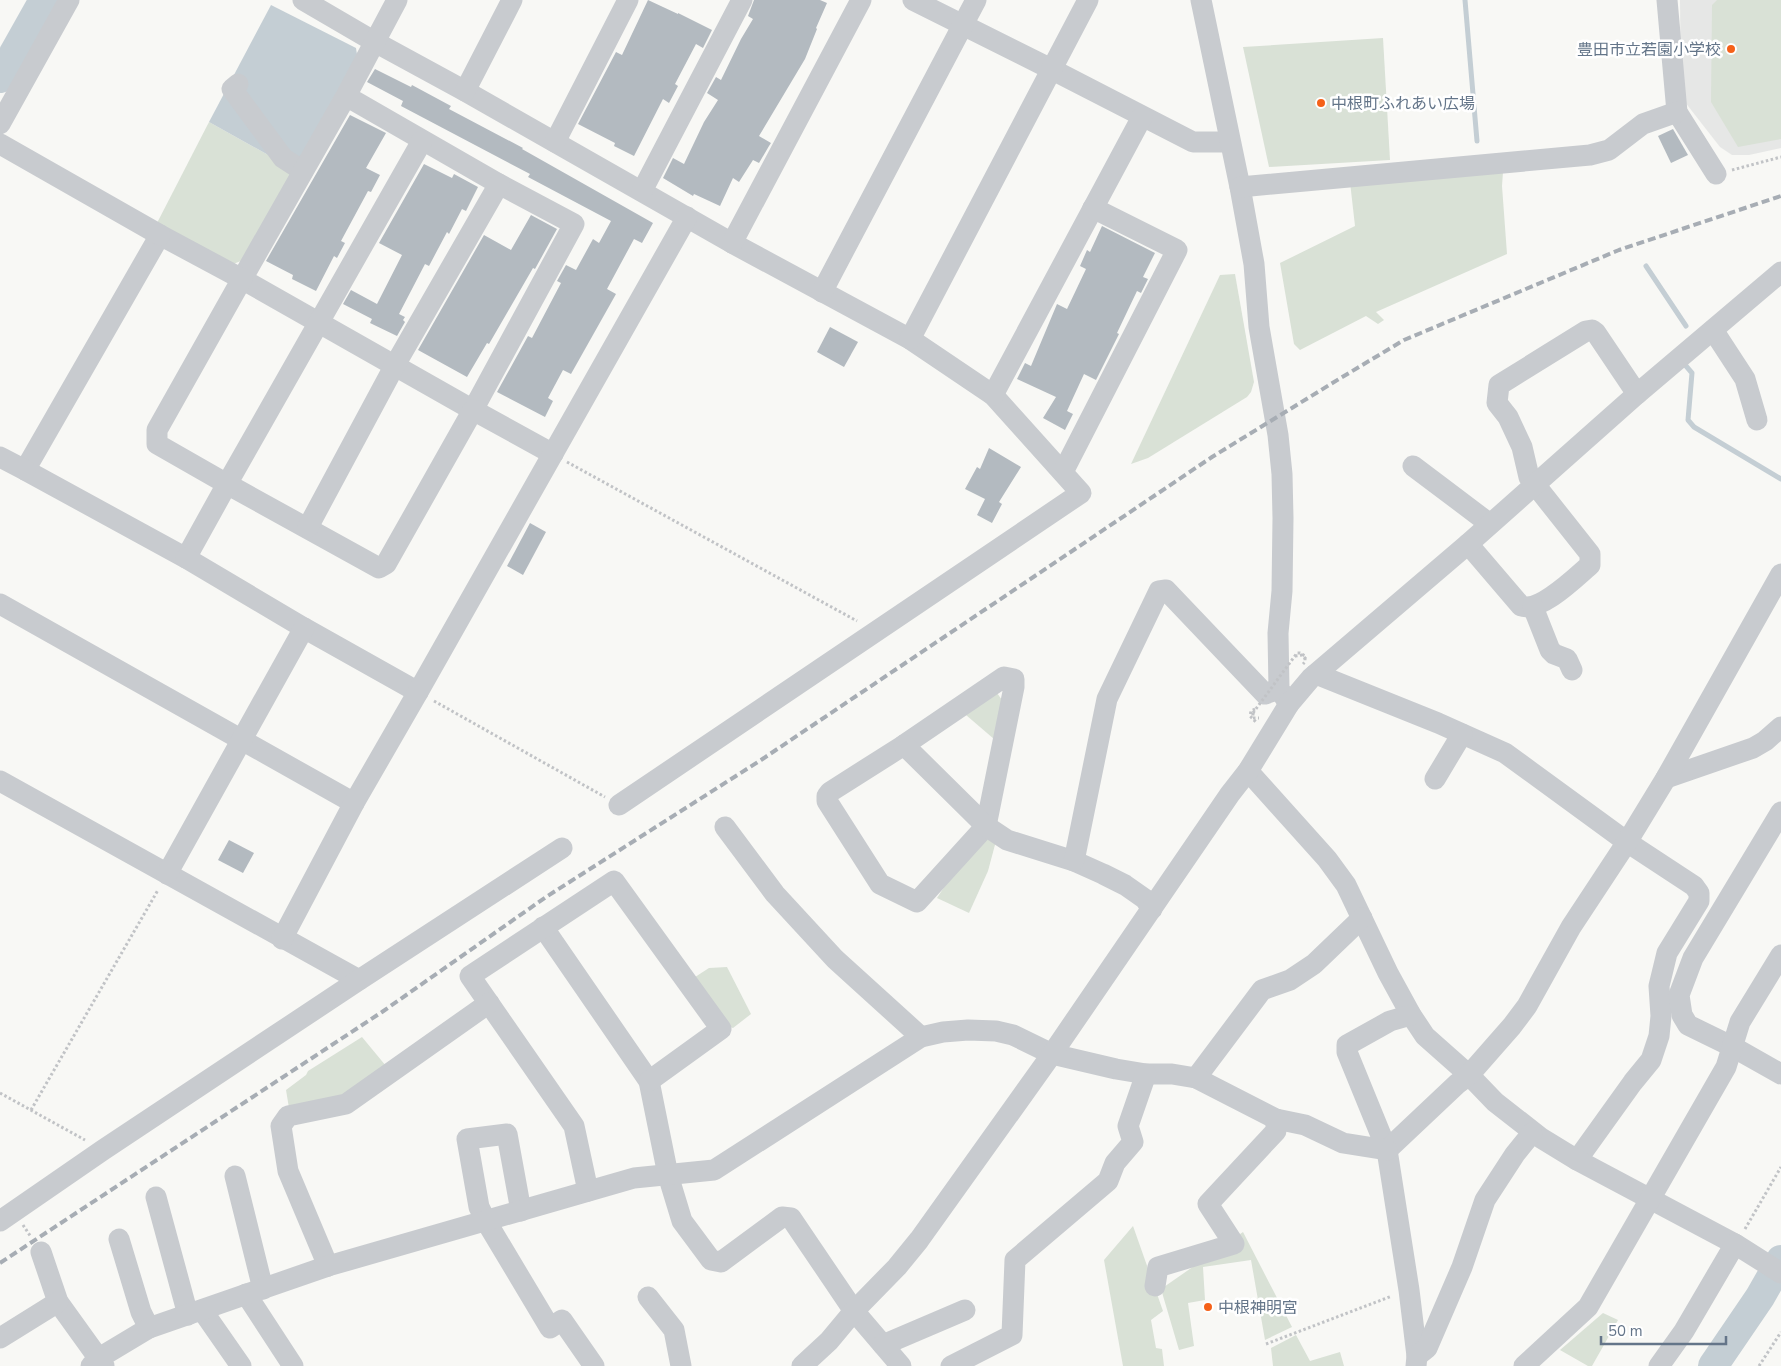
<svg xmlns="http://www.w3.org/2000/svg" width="1781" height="1366" font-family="'Nunito Sans','Noto Sans JP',sans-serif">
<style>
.built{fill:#e6e7e6}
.green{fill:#d9e1d6}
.water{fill:#c4ced4}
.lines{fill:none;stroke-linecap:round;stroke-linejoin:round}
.stream{stroke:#c4ced4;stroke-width:5}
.river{stroke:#c4ced4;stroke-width:30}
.building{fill:#b3bac0}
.path{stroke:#c1c3c6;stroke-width:3;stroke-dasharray:2.5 2.5;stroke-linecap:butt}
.minor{stroke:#c8cbcf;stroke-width:21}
.rail{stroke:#a7adb4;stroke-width:4;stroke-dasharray:8 4;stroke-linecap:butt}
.path-bridge{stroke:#c1c3c6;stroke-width:3;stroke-dasharray:2.5 2.5;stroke-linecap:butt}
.poi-dot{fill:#f56119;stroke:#fff;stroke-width:2}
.labels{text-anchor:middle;stroke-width:5;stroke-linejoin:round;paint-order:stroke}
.poi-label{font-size:16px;fill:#647589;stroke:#fff;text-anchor:start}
</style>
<rect width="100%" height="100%" fill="#f8f8f5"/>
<path class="built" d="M1680 0H1781V148L1749 155H1732L1720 147 1681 97Z"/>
<g class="green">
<path d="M1717 0H1781V139L1738 147 1711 102 1712 5Z"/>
<path d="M1383 38 1390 160 1269 167 1243 47Z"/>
<path d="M209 122 295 170 241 261 233 264 157 223Z"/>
<path d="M1503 172 1502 186 1507 254 1376 312 1384 320 1378 324 1366 316 1300 350 1294 344 1280 263 1355 226 1350 182Z"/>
<path d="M1235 274 1254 382 1251 392 1247 397 1148 458 1131 464 1220 275Z"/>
<path d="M997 693 1002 700 994 739 966 715Z"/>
<path d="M982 839 996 841 988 871 969 913 937 898 950 878Z"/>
<path d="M727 967 751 1014 733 1028 723 1025 692 979 709 968Z"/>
<path d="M362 1037 386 1066 342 1095 289 1108 286 1090 306 1075 308 1071Z"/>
<path d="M1133 1226 1163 1311 1151 1320 1156 1348 1162 1349 1164 1366H1123L1104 1260Z"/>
<path d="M1243 1232 1292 1327 1265 1340 1251 1260 1203 1267 1205 1300 1188 1303 1194 1346 1179 1350 1161 1289Z"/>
<path d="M1603 1313 1618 1320 1592 1366H1588L1560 1350Z"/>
<path d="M1296 1335 1310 1361 1340 1352 1344 1366H1273L1271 1348Z"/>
</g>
<path class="water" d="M271 5 356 48 358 61 295 170 209 122Z"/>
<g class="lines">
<g class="stream">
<path d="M1465 0 1477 141"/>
<path d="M1646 266 1686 326"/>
<path d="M1686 366 1692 373 1688 420 1694 427 1781 479"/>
</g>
<g class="river">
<path d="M0 78 44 0"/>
<path d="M1713 1366 1760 1297 1781 1260"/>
</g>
</g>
<g class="building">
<path d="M648 0 678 14V13L712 30 703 48 696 44 675 84 678 86 669 103 663 99 634 156 614 146 615 143 578 124 616 52 622 55Z"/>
<path d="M754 0H820L827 3 816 28 817 29 805 59 759 136 771 143 769 146 759 163 753 160 739 182 733 178 720 206 694 194 693 196 663 178 673 158 684 164 704 122 718 100 707 93 716 77 721 80 741 39 753 19 748 16Z"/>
<path d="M375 69 411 87 412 85 451 106 449 109 523 148 522 149 653 223 642 243 634 239 607 289 616 294 571 374 563 370 548 398 553 401 545 417 497 392 528 336 532 338 561 283 557 281 566 265 576 270 593 239 599 243 611 221 528 177 530 174 401 106 403 101 367 82Z"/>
<path d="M350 115 386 133 366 168 380 175 371 192 368 191 341 241 345 243 337 258 334 256 316 291 292 279 293 275 266 261Z"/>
<path d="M1673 129 1688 155 1671 163 1658 136Z"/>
<path d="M424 164 452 178 454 174 478 187 466 211 462 209 449 234 447 232 429 266 425 264 399 314 405 317 403 320 405 322 397 336 370 323 372 319 343 304 351 290 377 304 402 255 379 243Z"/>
<path d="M531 215 557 229 535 269 533 268 489 344 487 343 467 377 418 350 484 235 511 250Z"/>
<path d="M1102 226 1155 253 1143 277 1148 279 1141 293 1137 291 1117 333 1119 334 1096 380 1084 374 1067 411 1073 414 1065 430 1043 418 1056 397 1017 379 1025 363 1031 366 1057 304 1067 309 1086 269 1080 266 1087 250 1090 252Z"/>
<path d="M830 327 858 342 844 367 817 352Z"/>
<path d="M989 448 1021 467 999 502 1002 504 992 523 977 515 985 499 965 489 977 467 980 469Z"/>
<path d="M530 523 546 532 523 575 507 566Z"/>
<path d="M229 840 254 853 243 873 218 860Z"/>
</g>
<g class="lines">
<g class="path">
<path d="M1732 170 1781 157"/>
<path d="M567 462 857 621"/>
<path d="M1295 656 1302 655 1307 660"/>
<path d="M434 701 605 797"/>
<path d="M1255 709 1251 711 1250 716 1256 722"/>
<path d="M1253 713V718H1259"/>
<path d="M0 1093 85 1140"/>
<path d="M31 1110 158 890"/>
<path d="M23 1225 31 1237"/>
<path d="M1745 1229 1781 1167"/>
<path d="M1266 1344 1392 1296"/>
<path d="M1759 1366 1781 1332"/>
</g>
<g class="minor">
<path d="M303 0 375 42 465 91 732 243 910 339 993 395 1081 493 619 805"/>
<path d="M913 0 1051 69 1193 142H1229"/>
<path d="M1201 0 1240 187 1254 264 1259 327 1278 435 1282 474 1283 518 1282 591 1278 633 1279 689 1289 704"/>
<path d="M1667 0 1677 112 1716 174"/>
<path d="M238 84 232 89 283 158 303 171"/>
<path d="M465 91 512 0"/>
<path d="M346 96 499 184 574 224 473 410 242 279 346 96 397 0"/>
<path d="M0 124 69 0"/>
<path d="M422 141 227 484 157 444V430L242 279 160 235 25 470 186 558 227 484 379 568 386 564 473 410 553 454"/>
<path d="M555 142 628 0"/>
<path d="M0 144 160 235"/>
<path d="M1240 187 1590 155 1609 150 1643 124 1677 112"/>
<path d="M642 191 742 0"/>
<path d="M732 243 861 0"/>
<path d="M822 292 976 0"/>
<path d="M1713 330 1745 379 1757 420"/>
<path d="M910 339 1088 0"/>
<path d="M993 395 1142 117"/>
<path d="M0 457 25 470"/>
<path d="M1413 466 1490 524"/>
<path d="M1063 472 1177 250 1093 208"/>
<path d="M308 527 395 365 499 184"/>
<path d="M1468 544 1521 606C1540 613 1576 577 1590 565V554L1529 477 1522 447 1508 417 1497 403 1499 385 1586 331 1592 330 1596 333 1637 394"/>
<path d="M186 558 304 628 418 692"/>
<path d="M0 604 354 803"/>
<path d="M1533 607 1550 650 1554 654 1567 659 1572 670"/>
<path d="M1316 674 1438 723 1505 753 1627 842 1694 886 1699 893V901L1667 953 1659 986 1661 1016 1659 1036 1651 1060 1633 1082 1577 1160"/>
<path d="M1004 677 1014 679V687L986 826 917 902 880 884 827 801V796L830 792 904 745Z"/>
<path d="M904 745 986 826 1007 840 1074 861 1103 874 1125 885 1145 899 1152 909"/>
<path d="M1248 771 1327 859 1346 885 1388 973 1411 1015 1425 1036 1469 1075 1495 1102 1541 1138 1577 1160 1735 1244 1781 1273"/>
<path d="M1666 778 1753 748 1765 741 1781 727"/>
<path d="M1435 779 1462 734"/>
<path d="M0 781 359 980"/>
<path d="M1781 812 1693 958 1679 995 1682 1015 1688 1025 1733 1047 1781 1074"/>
<path d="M725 827 775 894 835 959 921 1037"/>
<path d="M1074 861 1107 699 1159 591 1166 590 1265 694 1279 689"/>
<path d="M167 874 304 628"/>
<path d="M543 927 649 1081 668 1175 682 1221 711 1260 721 1262 782 1217 791 1218 854 1311 901 1366"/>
<path d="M282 939 354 803 418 692 687 217"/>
<path d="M1411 1015 1390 1021 1347 1045V1052L1387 1150 1409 1290 1417 1356 1416 1366"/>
<path d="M1196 1078 1262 990 1290 980 1314 964 1362 918"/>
<path d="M1387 1150 1457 1084 1469 1075 1512 1026 1527 1006 1571 927 1627 842 1666 778 1781 574"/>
<path d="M235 1176 263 1289"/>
<path d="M588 1191 574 1126 470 976 614 881 721 1029 649 1081"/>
<path d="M156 1197 188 1315"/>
<path d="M521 1211 507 1134 467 1139 479 1207 486 1221 550 1328 562 1320 594 1366"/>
<path d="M0 1221 103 1150 359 980 562 848"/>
<path d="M119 1239 141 1312 149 1328"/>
<path d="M41 1252 58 1302 104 1366"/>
<path d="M328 1266 288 1171 281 1126 288 1116 346 1104 489 1003"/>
<path d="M1155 1286 1158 1267 1234 1244 1208 1204 1276 1131V1119"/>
<path d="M246 1294 293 1366"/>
<path d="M648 1297 674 1330 681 1366"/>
<path d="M202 1310 241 1366"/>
<path d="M0 1338 58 1302"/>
<path d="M883 1345 965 1310"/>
<path d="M1417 1356 1427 1348 1462 1267 1485 1200 1515 1154 1532 1133"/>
<path d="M91 1366 99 1358 149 1328 328 1266 634 1178 714 1170 921 1037 943 1032 968 1030 996 1031 1013 1035 1052 1054 1116 1069 1146 1074H1172L1196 1078 1276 1119 1305 1125 1343 1143 1387 1150"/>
<path d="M802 1366 829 1341 854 1311 897 1267 919 1240 1052 1054 1230 794 1248 771 1289 704 1311 678 1468 544 1637 394 1781 272"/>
<path d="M951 1366 1012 1335 1015 1260 1108 1181 1115 1163 1133 1142 1128 1126 1146 1074"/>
<path d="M1524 1366 1588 1307 1726 1067 1740 1022 1781 955"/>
<path d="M1659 1366 1684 1331 1735 1244"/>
</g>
<path class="rail" d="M0 1263 382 1012 546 897 761 760 1212 457 1339 379 1404 340 1619 250 1781 196"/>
<path class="path-bridge" d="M1253 713 1297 653H1300L1305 656V662L1303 664"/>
</g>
<g class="poi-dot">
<circle cx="1731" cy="49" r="5"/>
<circle cx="1321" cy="103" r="5"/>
<circle cx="1208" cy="1307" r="5"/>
</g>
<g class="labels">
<g class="poi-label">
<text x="1721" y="55" text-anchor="end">豊田市立若園小学校</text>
<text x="1331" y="109">中根町ふれあい広場</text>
<text x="1218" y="1313">中根神明宮</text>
</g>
</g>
<path d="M1601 1336v8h125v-8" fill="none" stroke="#647589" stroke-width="2.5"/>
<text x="1608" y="1336" font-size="15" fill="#647589" stroke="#ffffff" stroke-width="4" paint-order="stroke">50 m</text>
</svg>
